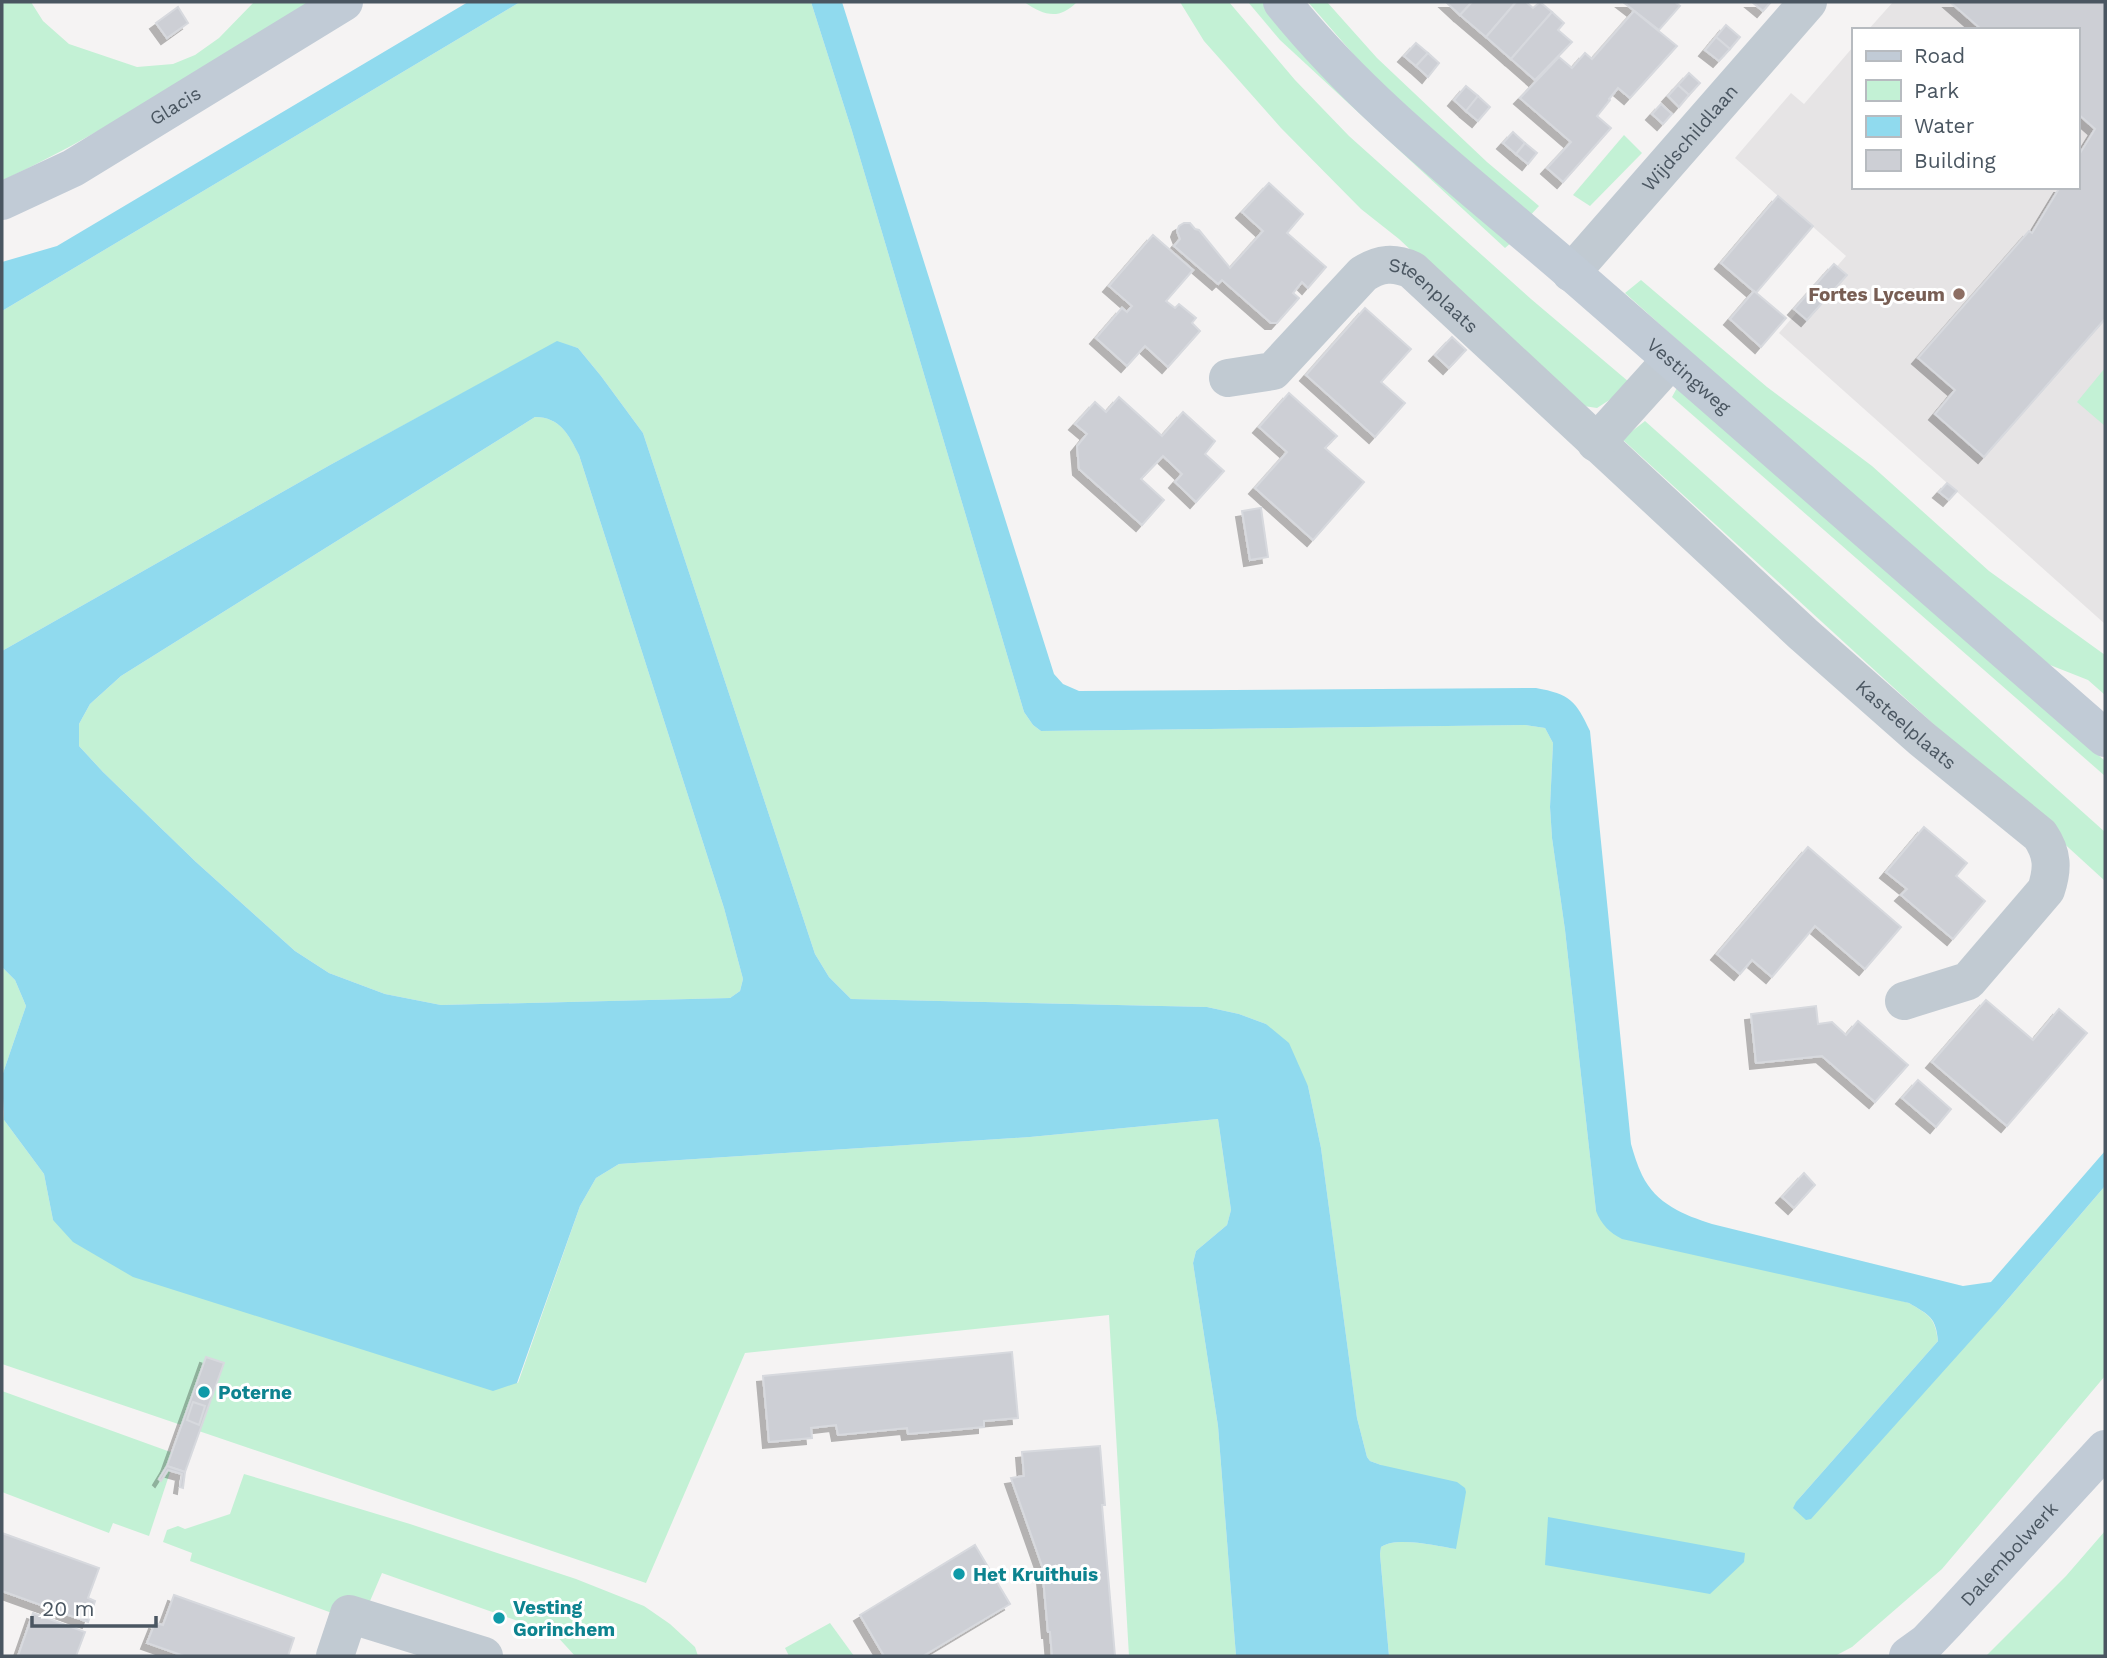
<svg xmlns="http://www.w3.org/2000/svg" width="2107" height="1658" font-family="'Work Sans',sans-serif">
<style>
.education{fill:#e6e4e5}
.green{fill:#c3f1d5}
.water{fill:#90daee;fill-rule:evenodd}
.building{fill:#cdcfd5;stroke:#d7d9de;stroke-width:2;filter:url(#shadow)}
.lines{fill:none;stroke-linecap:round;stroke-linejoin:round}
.street{stroke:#c1cad2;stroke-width:38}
.secondary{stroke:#c1cbd6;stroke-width:38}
.education-dot{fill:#8d6e63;stroke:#fff;stroke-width:2.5}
.culture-dot{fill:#0f9aa8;stroke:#fff;stroke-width:2.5}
.labels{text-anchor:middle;stroke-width:6;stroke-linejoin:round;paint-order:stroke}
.street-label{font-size:19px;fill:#4a5661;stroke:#fff}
.education-label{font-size:19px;font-weight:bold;fill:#785e54;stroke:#fff;text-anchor:end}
.culture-label{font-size:19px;font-weight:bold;fill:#0d838f;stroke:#fff;text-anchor:start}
</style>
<defs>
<filter id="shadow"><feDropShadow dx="-6" dy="6" stdDeviation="0" flood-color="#0004"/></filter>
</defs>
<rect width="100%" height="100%" fill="#f5f3f3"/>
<path class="education" d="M1893 2H2105V624L1779 333 1846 256 1735 158 1791 93 1804 104 1853 47V187H2077V30H1868Z"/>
<g class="green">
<path d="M2 2H31L43 21 69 44 137 67 173 64 195 55 219 38 254 2H312C210 63 110 130 2 181Z"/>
<path d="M520 2H811L852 131 1024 712 1033 725 1041 731 1525 725 1545 728 1553 743 1550 807 1552 838 1565 930 1596 1211 1909 1303C1929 1315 1935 1317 1938 1341L1796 1502 2001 1307 2105 1186V1376L1942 1569 1852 1647 1835 1656H1389L1380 1554 1381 1547C1397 1536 1437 1546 1456 1549L1381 1465 1370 1461 1367 1457 1357 1418 1321 1148 1308 1086 1266 1024 1239 1014 1207 1007 851 999 829 977 815 954 643 433 601 376 578 348 557 342 330 465 2 651V311Z"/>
<path d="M1024 2H1077C1058 21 1044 15 1024 2Z"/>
<path d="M1180 2H1229L1295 80 1349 136 1531 299 1629 382 1614 397 1597 408 1584 406 1512 345 1399 239 1361 209 1281 128 1204 41Z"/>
<path d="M1248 2H1269L1512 242 1505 248 1280 40Z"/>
<path d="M1308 2H1327L1377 58 1487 162 1539 206 1526 220 1393 100Z"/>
<path d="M1624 135 1642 153 1590 206 1573 195Z"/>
<path d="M1641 280 1767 387 1872 466 1989 571 2105 655V695L2088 680 2050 665 2004 630 2002 632 1625 293Z"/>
<path d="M2105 368V426L2077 402Z"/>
<path d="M1678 386 2105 761V776L1672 397Z"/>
<path d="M535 417C560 417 569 435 579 455L724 908 743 979 740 991 730 998 441 1005 385 994 329 973 295 951 196 862 103 772 79 746V724L90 704 121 676Z"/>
<path d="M1645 421 2105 832V881L1622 439Z"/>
<path d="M2 967 15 980 26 1006 2 1076Z"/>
<path d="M2 1103 4 1120 44 1174 53 1220 518 1383 580 1206 596 1178 619 1164 1030 1137 1218 1119 1231 1210 1227 1225 1196 1251 1193 1263 1218 1426 1236 1656H1129L1109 1315 745 1353 646 1583 2 1364Z"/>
<path d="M2 1391 176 1454 149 1536 113 1523 109 1533 2 1492Z"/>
<path d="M244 1474 410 1524 576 1579 644 1606 670 1624 695 1647 698 1656H575L555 1634 382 1573 370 1601 332 1613 190 1561 192 1553 163 1542 167 1530 178 1526 185 1529 230 1514Z"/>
<path d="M2105 1531V1656H1986L2066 1576Z"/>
<path d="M830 1623 854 1656H789L785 1648Z"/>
</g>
<g class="water">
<path d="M468 2H520L2 311V262L57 246Z"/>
<path d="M811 2H842L1054 674 1063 684 1079 691 1536 688C1570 694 1576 701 1590 731L1631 1144C1634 1154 1637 1165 1642 1175 1656 1204 1684 1215 1712 1224L1963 1286 1991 1282 2105 1151V1186L2001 1307 1811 1519 1806 1520 1793 1508 1796 1502 1938 1341C1936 1317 1929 1315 1909 1303L1622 1239C1610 1233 1601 1224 1596 1211L1565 930 1552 838 1550 807 1553 743 1545 728 1525 725 1041 731 1033 725 1024 712 852 131Z"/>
<path d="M557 341 578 348 601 376 643 433 815 954 829 977 851 999 1207 1007 1239 1014 1266 1024 1289 1043 1308 1086 1321 1148 1357 1418 1367 1457 1370 1461 1381 1465 1457 1482 1465 1488 1466 1492 1456 1549C1437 1546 1397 1536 1381 1547L1380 1554 1389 1656H1236L1218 1426 1193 1263 1196 1251 1227 1225 1231 1210 1218 1119 1030 1137 619 1164 596 1178 580 1206 517 1383 493 1391 133 1277 73 1242 53 1220 44 1174 4 1120 2 1076 26 1006 15 980 2 967V651L330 465ZM535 417C560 417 569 435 579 455L724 908 743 979 740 991 730 998 441 1005 385 994 329 973 295 951 196 862 103 772 79 746V724L90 704 121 676Z"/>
<path d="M1548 1517 1745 1553 1744 1562 1710 1594 1545 1565Z"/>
</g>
<g class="building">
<path d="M1446 2H1472L1460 15Z"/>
<path d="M1472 2H1516L1486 37 1460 15Z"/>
<path d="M1516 2H1526L1533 8 1540 2 1552 12 1511 59 1486 37Z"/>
<path d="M1623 2H1675L1680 6 1659 30Z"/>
<path d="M1752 2H1771L1763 11Z"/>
<path d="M1950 2H2105V319L1984 457 1935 414 1955 390 1918 358 2029 231 2032 233 2060 187H2077V158L2095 129 2077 113V30H1982Z"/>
<path d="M178 7 188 23 167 38 156 23Z"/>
<path d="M1634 11 1677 46 1630 98 1618 88 1609 99 1610 100 1597 116 1611 128 1563 182 1547 168 1571 142 1520 98 1559 57 1572 68 1585 53 1592 59Z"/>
<path d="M1552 12 1564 23 1558 30 1572 42 1535 80 1511 59Z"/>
<path d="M1726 25 1740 37 1730 49 1716 37Z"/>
<path d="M1716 37 1730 49 1719 61 1705 50Z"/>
<path d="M1416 43 1428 53 1416 66 1404 56Z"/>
<path d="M1428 53 1439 63 1428 77 1416 66Z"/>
<path d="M1689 73 1700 83 1689 95 1678 85Z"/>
<path d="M1678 85 1689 95 1679 107 1668 96Z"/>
<path d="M1466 86 1478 96 1466 111 1454 100Z"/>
<path d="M1478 96 1490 107 1478 121 1466 111Z"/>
<path d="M1661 104 1672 114 1663 124 1652 114Z"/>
<path d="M1513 132 1525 143 1516 154 1503 143Z"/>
<path d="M1525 143 1537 153 1528 164 1516 154Z"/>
<path d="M1269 183 1303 214 1287 233 1326 267 1308 288 1302 282 1293 293 1299 298 1277 323H1271L1222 280 1218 284 1174 246 1180 239 1177 231 1179 226 1184 223H1190L1195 229 1199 230 1230 268 1263 231 1242 212Z"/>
<path d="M1778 196 1813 226 1756 293 1721 263Z"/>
<path d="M1153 235 1193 270 1166 301 1175 308 1179 304 1196 318 1192 323 1200 331 1168 367 1145 346 1127 366 1096 338 1122 308 1127 312 1132 306 1109 286Z"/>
<path d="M1834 264 1847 275 1807 320 1794 309Z"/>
<path d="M1754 291 1786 318 1761 347 1730 319Z"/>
<path d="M1365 308 1411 349 1381 382 1405 403 1375 437 1306 375Z"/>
<path d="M1452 337 1466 350 1449 368 1435 355Z"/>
<path d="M1289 393 1337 436 1325 448 1364 482 1313 540 1255 488 1287 452 1259 427Z"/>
<path d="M1119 397 1162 436 1183 412 1215 441 1205 454 1224 471 1196 502 1175 482 1182 474 1163 456 1141 479 1164 500 1142 525 1079 469 1077 446 1087 434 1075 424 1095 402 1106 412Z"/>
<path d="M1947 483 1957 491 1949 500 1939 492Z"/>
<path d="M1261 508 1268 557 1250 560 1242 511Z"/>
<path d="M1924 827 1967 863 1956 876 1985 901 1953 939 1901 895 1907 889 1886 872Z"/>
<path d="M1808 847 1901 927 1865 969 1815 926 1772 977 1752 960 1740 974 1717 954Z"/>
<path d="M1986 1000 2033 1040 2059 1009 2087 1033 2007 1126 1932 1062Z"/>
<path d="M1816 1006 1818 1024 1832 1022 1846 1035 1858 1021 1908 1065 1875 1102 1822 1056 1756 1063 1751 1014Z"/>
<path d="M1918 1080 1951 1109 1936 1127 1902 1098Z"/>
<path d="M1804 1173 1815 1185 1794 1208 1782 1197Z"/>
<path d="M1012 1352 1018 1418 984 1421V1427L908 1434 907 1428 838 1435 836 1425 811 1428 812 1438 769 1442 763 1376Z"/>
<path d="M206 1357 224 1363 185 1472 167 1466Z"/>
<path d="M193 1402 205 1406 199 1425 187 1420Z"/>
<path d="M1100 1446 1105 1505H1102L1115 1656H1052L1050 1632H1048L1042 1566 1011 1478 1024 1476 1022 1452Z"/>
<path d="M167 1466 185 1472 183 1488 180 1487 182 1474 168 1470 161 1481 159 1479Z"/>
<path d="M2 1533 99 1568 88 1598 95 1601 88 1622 2 1591Z"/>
<path d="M975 1545 1010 1604 923 1656H884L860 1615Z"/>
<path d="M174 1595 294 1638 288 1656H184L147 1643 155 1623 163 1625Z"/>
<path d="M33 1613 85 1632 76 1656H18Z"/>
</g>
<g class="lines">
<g class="street">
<path id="s1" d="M1571 273 1808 2"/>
<path id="s2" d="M1228 378 1273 371 1363 274C1380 263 1394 262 1412 270L1803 634 1922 739 2040 835C2053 854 2053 869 2046 890L1968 981 1904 1001"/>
<path d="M1596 443 1670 361"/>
<path d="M335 1656 349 1614 484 1656"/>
</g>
<g class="secondary">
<path id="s3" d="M1282 2C1367 108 1476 189 1578 278 1753 432 1929 585 2105 738"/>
<path id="s4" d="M2 201 73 168 344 2"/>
<path id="s5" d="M1908 1656 1926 1643 1946 1622 2105 1449"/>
</g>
</g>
<circle class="education-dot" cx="1959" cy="294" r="7"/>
<g class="culture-dot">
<circle cx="204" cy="1392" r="7"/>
<circle cx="959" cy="1574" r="7"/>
<circle cx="499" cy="1618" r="7"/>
</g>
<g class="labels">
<g class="street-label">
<text dy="7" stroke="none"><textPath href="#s4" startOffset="198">Glacis</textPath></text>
<text dy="7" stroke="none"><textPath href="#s1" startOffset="180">Wijdschildlaan</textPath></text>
<text dy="7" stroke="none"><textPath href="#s2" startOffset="261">Steenplaats</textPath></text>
<text dy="7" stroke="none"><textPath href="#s3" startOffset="553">Vestingweg</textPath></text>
<text dy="7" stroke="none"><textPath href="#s2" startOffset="901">Kasteelplaats</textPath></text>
<text dy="7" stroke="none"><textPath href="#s5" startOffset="144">Dalembolwerk</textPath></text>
</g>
<g class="education-label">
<text x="1945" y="301">Fortes Lyceum</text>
</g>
<g class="culture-label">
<text x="218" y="1399">Poterne</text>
<text x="973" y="1581">Het Kruithuis</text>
<text x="513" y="1614">Vesting<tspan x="513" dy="22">Gorinchem</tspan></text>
</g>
</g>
<rect width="2107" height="1658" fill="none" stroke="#4a5661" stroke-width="7"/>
<rect x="1852" y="28" width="228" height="161" fill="#ffffff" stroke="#b7bbc0" stroke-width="2"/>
<rect x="1866" y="51" width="35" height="10" fill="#c1cbd6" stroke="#b7bbc0" stroke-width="2"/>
<text x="1914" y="63" font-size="21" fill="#4a5661">Road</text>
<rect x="1866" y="80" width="35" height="21" fill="#c3f1d5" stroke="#b7bbc0" stroke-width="2"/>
<text x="1914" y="98" font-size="21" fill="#4a5661">Park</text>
<rect x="1866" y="116" width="35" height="21" fill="#90daee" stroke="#b7bbc0" stroke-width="2"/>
<text x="1914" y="133" font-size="21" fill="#4a5661">Water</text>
<rect x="1866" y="150" width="35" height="21" fill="#cdcfd5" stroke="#b7bbc0" stroke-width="2"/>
<text x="1914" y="168" font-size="21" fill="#4a5661">Building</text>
<path d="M32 1616v10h124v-10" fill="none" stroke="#4a5661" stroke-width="3.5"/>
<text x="42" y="1616" font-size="21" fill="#4a5661" stroke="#ffffff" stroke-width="5" paint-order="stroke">20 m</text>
</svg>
